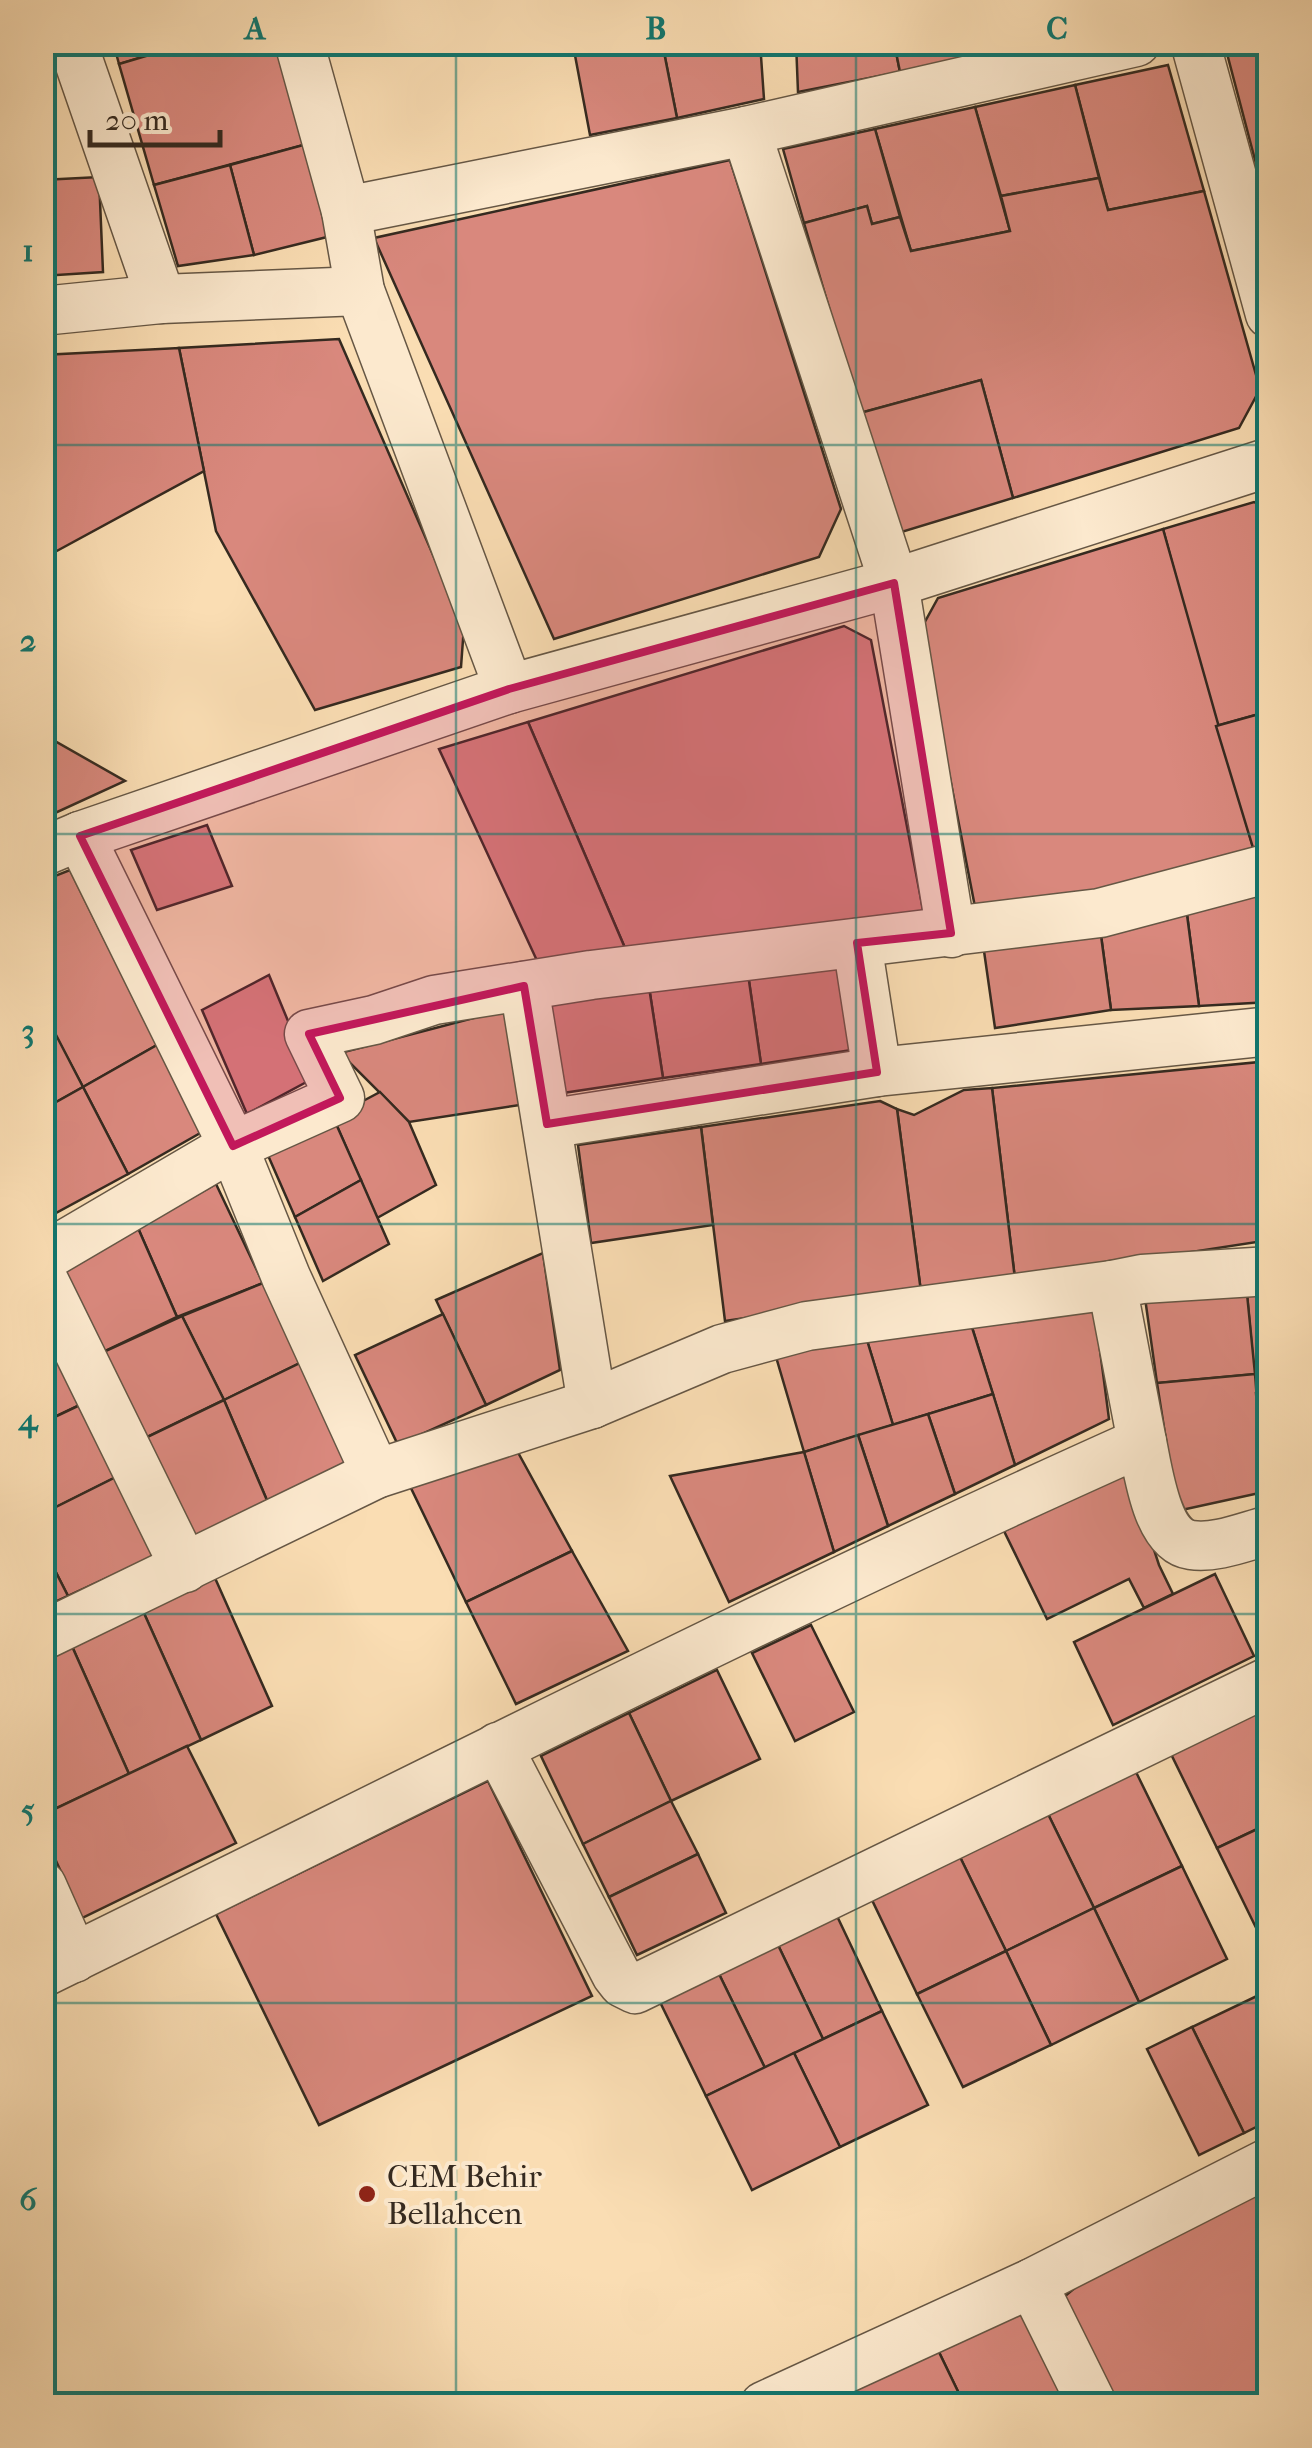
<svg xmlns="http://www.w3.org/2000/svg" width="1312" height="2448" font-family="'IM FELL French Canon',serif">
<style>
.building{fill:#d9887d;stroke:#352a20;stroke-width:2.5}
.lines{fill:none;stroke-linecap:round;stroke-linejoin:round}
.street-casing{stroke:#665745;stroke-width:51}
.street{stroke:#fce9ce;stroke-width:48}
.marked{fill:#c2185b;fill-opacity:0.2;stroke:#c2185b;stroke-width:8;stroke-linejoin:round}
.grid{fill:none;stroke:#0f766e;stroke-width:2.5;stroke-opacity:0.55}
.poi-dot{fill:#8f2418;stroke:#fce9ce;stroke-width:4}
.labels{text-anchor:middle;stroke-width:8;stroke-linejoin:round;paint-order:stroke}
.poi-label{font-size:32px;fill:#352a20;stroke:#fce9ce;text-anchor:start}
.neatline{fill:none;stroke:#0f766e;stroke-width:4}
.grid-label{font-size:32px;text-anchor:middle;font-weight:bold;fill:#0f766e}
</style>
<rect width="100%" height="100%" fill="#faddb3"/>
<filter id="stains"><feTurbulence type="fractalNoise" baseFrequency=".002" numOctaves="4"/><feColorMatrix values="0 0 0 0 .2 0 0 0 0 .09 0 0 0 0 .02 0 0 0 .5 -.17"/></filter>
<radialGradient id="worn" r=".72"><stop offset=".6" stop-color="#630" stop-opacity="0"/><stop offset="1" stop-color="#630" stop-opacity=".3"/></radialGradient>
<g class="building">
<path d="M113 42H193L119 64Z"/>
<path d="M193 42H280L307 144 154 185 119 64Z"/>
<path d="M662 42H760L764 99 677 118Z"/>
<path d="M662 42 677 118 590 135 574 50 618 42Z"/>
<path d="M796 42H894L900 72 798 92Z"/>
<path d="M894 42H982V55L900 72Z"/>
<path d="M982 42H1042L982 55Z"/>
<path d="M1224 42H1270V217Z"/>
<path d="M1168 65 1204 191 1108 210 1075 85Z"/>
<path d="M1075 85 1099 178 1001 196 975 107Z"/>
<path d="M975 107 1010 231 911 251 875 129Z"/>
<path d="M875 129 900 217 872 224 867 206 804 223 783 149Z"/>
<path d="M307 144 331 236 254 255 230 165Z"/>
<path d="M730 160 841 509 819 557 554 639 374 238Z"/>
<path d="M230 165 254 255 178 266 154 185Z"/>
<path d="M99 177 103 272 42 276V180Z"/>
<path d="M1099 178 1108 210 1204 191 1260 389 1239 428 1013 498 981 380 860 413 804 223 867 206 872 224 900 217 911 251 1010 231 1001 196Z"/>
<path d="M339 339 464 626 461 667 315 710 216 531 179 348Z"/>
<path d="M179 348 204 471 42 559V355Z"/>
<path d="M981 380 1013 498 895 534 860 413Z"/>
<path d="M1254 502 1270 511V711L1216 726 1163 529Z"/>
<path d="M1163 529 1254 851 1085 895 976 912 921 629 938 598Z"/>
<path d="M844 626 871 640 925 920 628 955 528 722Z"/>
<path d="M1270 711V847L1254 851 1216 726Z"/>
<path d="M528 722 628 955 539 965 439 749Z"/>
<path d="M42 725 48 737 125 781 42 819Z"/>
<path d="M207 825 232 886 157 910 131 850Z"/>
<path d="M70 870 157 1045 83 1087 42 1010V881Z"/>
<path d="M1270 887V1002L1199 1006 1186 907Z"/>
<path d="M1186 907 1199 1006 1111 1010 1100 928Z"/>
<path d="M1100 928 1111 1010 995 1028 983 944Z"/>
<path d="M844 962 858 1049 761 1064 748 974Z"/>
<path d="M748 974 761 1064 663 1078 649 987Z"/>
<path d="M269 975 312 1079 247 1114 202 1010Z"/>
<path d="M649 987 663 1078 563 1093 549 1000Z"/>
<path d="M42 1009 55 1033 42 1040Z"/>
<path d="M508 1009 520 1105 409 1122 340 1053Z"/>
<path d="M55 1033 83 1087 42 1110V1040Z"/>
<path d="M157 1045 202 1132 128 1174 83 1087Z"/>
<path d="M1270 1061V1240L1015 1279 992 1088Z"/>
<path d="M83 1087 128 1174 54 1214 42 1194V1110Z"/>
<path d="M992 1088 1015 1279 921 1292 897 1109 914 1115 964 1090Z"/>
<path d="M380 1092 409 1122 436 1185 377 1218 333 1117Z"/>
<path d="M880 1101 897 1109 921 1292 725 1321 701 1127Z"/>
<path d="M333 1117 361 1180 295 1217 267 1153Z"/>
<path d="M701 1127 713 1225 591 1243 578 1145Z"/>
<path d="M361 1180 389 1244 323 1281 295 1217Z"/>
<path d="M216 1184 263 1283 177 1317 138 1228Z"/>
<path d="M138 1228 177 1317 99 1354 59 1271Z"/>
<path d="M543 1253 560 1370 486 1405 436 1300Z"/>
<path d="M263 1283 300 1363 224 1400 182 1316Z"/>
<path d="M1270 1293V1391L1256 1393 1247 1294Z"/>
<path d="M1247 1294 1255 1374 1157 1383 1145 1298Z"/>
<path d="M1094 1304 1109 1419 1015 1465 970 1321Z"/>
<path d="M443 1314 486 1405 398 1445 355 1355Z"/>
<path d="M182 1316 224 1400 141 1440 99 1354Z"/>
<path d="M970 1321 993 1394 893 1425 866 1337Z"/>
<path d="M42 1325 82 1404 42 1423Z"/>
<path d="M866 1337 893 1425 804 1452 774 1350Z"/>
<path d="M300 1363 348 1468 269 1505 224 1400Z"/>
<path d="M1255 1374 1264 1492 1177 1511 1157 1383Z"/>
<path d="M1270 1391V1491L1264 1492 1256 1393Z"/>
<path d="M993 1394 1015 1465 955 1494 928 1414Z"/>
<path d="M224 1400 269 1505 190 1541 141 1440Z"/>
<path d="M82 1404 118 1476 42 1514V1423Z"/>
<path d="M928 1414 955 1494 888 1526 858 1435Z"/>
<path d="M858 1435 888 1526 834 1552 804 1452Z"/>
<path d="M509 1436 572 1551 466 1602 409 1484Z"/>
<path d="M804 1452 834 1552 729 1602 670 1476Z"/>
<path d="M1128 1471 1159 1565 1173 1594 1144 1608 1129 1579 1047 1619 1004 1531Z"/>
<path d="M118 1476 157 1555 68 1596 42 1545V1514Z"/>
<path d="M42 1545 68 1596 42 1608Z"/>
<path d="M572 1551 628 1651 516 1704 466 1602Z"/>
<path d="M1215 1574 1254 1656 1113 1725 1074 1642Z"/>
<path d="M215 1578 272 1706 201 1740 143 1611Z"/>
<path d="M143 1611 201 1740 129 1774 71 1644Z"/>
<path d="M811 1625 854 1712 795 1741 752 1653Z"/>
<path d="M71 1644 129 1774 42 1815V1656Z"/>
<path d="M717 1670 760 1759 671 1801 629 1713Z"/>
<path d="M1270 1707V1823L1217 1848 1171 1754Z"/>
<path d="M629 1713 671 1801 583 1844 541 1756Z"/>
<path d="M187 1746 236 1843 82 1918 42 1830V1815Z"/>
<path d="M1136 1772 1182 1866 1094 1908 1048 1814Z"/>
<path d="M488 1781 592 1996 319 2125 216 1914Z"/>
<path d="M671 1801 698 1854 609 1897 583 1844Z"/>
<path d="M1048 1814 1094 1908 1006 1951 960 1857Z"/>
<path d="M1270 1823V1939L1263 1942 1217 1848Z"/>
<path d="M698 1854 726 1913 637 1955 609 1897Z"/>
<path d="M960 1857 1006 1951 917 1994 872 1900Z"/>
<path d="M1182 1866 1227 1959 1139 2002 1094 1908Z"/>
<path d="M1094 1908 1139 2002 1051 2045 1006 1951Z"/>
<path d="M837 1916 882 2011 823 2039 778 1945Z"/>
<path d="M778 1945 823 2039 765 2068 719 1974Z"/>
<path d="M1006 1951 1051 2045 963 2087 917 1994Z"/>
<path d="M719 1974 765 2068 706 2096 660 2002Z"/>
<path d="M1270 1989V2017L1259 1995Z"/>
<path d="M1259 1995 1270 2017V2120L1244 2133 1192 2027Z"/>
<path d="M882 2011 928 2105 840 2147 794 2053Z"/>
<path d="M1192 2027 1244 2133 1199 2155 1147 2049Z"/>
<path d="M794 2053 840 2147 752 2190 706 2096Z"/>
<path d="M1270 2187V2406H1117L1064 2297 1095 2271Z"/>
<path d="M1025 2305 1068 2393 1043 2406H965L937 2348Z"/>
<path d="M937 2348 965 2406H856L849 2391Z"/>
</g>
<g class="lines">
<defs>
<g id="street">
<path d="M72 42 161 299"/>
<path d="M299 42 346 211 360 291 509 689"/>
<path d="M1195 42 1270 314"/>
<path d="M746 131 894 583 951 933"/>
<path d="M346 211 746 131 1136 42"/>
<path d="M42 311 161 299 360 291"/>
<path d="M80 836 233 1146 286 1277 376 1474"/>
<path d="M42 852 80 836 509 689 894 583 1270 462"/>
<path d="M857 943 877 1072"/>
<path d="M524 986 592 1404"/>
<path d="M547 1124 877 1072 1270 1031"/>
<path d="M42 1258 233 1146 340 1098 309 1034 374 1020 434 1000 591 975 1100 913 1270 868"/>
<path d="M42 1277 185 1568"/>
<path d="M1142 1442 1112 1285 1142 1279 1270 1271"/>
<path d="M42 1636 376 1474 592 1404 722 1349 807 1326 1112 1285"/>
<path d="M498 1747 616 1974 623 1983 635 1989 1270 1681"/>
<path d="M42 1886 74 1958"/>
<path d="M42 1973C408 1794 770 1608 1142 1442 1148 1469 1156 1540 1191 1545 1216 1549 1246 1536 1270 1530"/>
<path d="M1032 2283 1093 2406"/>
<path d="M764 2406 1032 2283 1270 2162"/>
</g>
</defs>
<use href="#street" class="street-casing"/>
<use href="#street" class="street"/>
</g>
<path class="marked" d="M894 583 951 933 857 943 877 1072 547 1124 524 986 309 1034 340 1098 233 1146 80 836 509 689Z"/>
<path class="grid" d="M456 42V2406M856 42V2406M42 445H1270M42 834H1270M42 1224H1270M42 1614H1270M42 2003H1270"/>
<circle class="poi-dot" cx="367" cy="2194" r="10"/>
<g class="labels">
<g class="poi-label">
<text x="387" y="2187">CEM Behir<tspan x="387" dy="37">Bellahcen</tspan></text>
</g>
</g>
<rect width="1312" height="2448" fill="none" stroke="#faddb3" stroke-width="110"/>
<path d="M90 130v15h130v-15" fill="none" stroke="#352a20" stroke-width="5"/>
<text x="105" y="130" font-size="30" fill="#352a20" stroke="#fce9ce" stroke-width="8" paint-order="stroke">20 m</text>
<rect x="55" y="55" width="1202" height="2338" class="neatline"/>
<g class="grid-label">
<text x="255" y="39">A</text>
<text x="656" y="39">B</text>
<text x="1057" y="39">C</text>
<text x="28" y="261">1</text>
<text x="28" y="651">2</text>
<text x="28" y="1041">3</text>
<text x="28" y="1430">4</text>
<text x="28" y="1820">5</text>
<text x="28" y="2210">6</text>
</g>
<rect width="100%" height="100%" filter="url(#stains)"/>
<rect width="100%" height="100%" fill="url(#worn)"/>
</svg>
